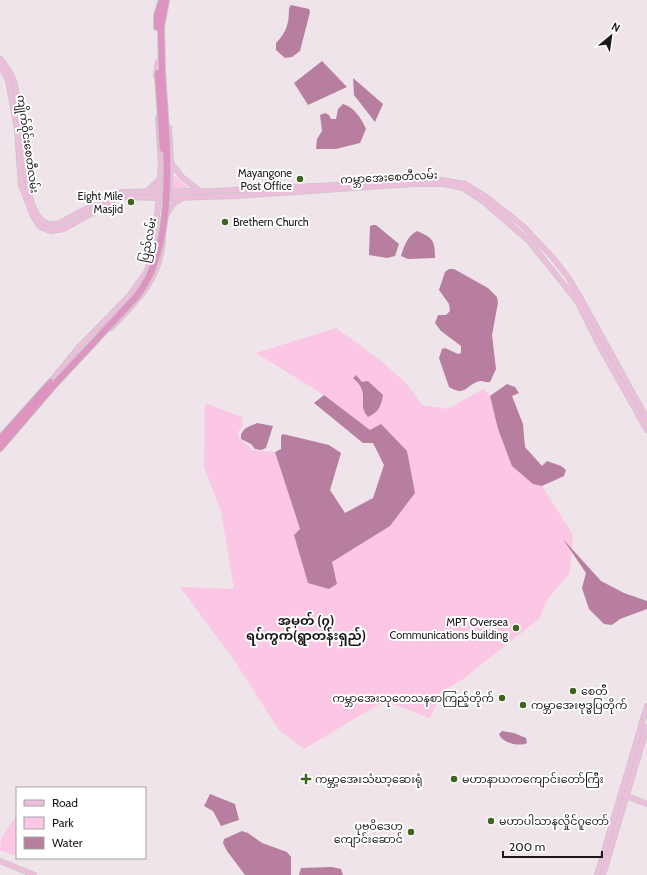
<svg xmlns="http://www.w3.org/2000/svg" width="647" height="875" font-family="Cabin,'Noto Sans Myanmar',sans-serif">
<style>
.green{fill:#fbc7e5}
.water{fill:#b87ea0}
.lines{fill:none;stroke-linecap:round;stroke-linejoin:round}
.major-casing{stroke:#c4c3c3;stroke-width:6}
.highway-casing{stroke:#c4c3c3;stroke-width:8}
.major{stroke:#ebbed9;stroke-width:5}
.highway{stroke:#de93c0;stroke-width:6}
.highway-bridge-casing{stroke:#c4c3c3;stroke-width:8;stroke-linecap:butt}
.highway-bridge{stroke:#de93c0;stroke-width:6}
.poi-dot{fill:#3e641e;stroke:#fff;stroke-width:1.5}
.labels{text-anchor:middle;stroke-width:4;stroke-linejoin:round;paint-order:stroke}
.street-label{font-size:11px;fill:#1c181a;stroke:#fff}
.poi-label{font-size:11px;fill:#1c181a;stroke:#fff;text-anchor:start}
.quarter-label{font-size:13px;font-weight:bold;fill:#1c181a;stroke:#fff}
</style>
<rect width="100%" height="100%" fill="#eee4ea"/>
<g class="green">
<path d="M171 173 189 188H171Z"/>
<path d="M336 328 381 361 407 384 422 405 448 409 483 389 490 396 498 429 533 484 542 486 573 535 570 573 547 600 539 619 463 679 443 691 430 718 384 701 304 749 279 730 232 657 180 587 234 589 221 511 204 467 205 403 242 417 243 426 238 432 239 438 253 450 275 452 300 529 332 562 390 526 415 493 370 430 324 395 256 353Z"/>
<path d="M17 815V856L0 850 2 837Z"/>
</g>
<g class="water">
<path d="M291 5 309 9 310 12 300 51 292 57 285 58 276 50V43C287 32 289 23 289 8Z"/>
<path d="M322 61 347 87 308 105 294 83Z"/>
<path d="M353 78 383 104 375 122 354 95Z"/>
<path d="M343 104C354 107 362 119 366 129L360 143 336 149H316L317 139 322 131 320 115 325 113 329 115 331 119H336L338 109Z"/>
<path d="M373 225H376L399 244 395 256 387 258 369 255 370 226Z"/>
<path d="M417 231C433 238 435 240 435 258L408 259 401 256C404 247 407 236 417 231Z"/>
<path d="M449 269H454L488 288 497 297 498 303 492 335 496 369 490 382C486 383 484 381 481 381 466 383 467 398 449 387L439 358 442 349 445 348 458 354 461 353V346L441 331 435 323 438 315H446L450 311 449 304 439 290 445 272Z"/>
<path d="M356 375 362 382 368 381 383 395C381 406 379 412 368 417 356 404 372 394 353 378Z"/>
<path d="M507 384 515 387 519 393 512 396 523 424 525 447 542 466 547 461 561 466 566 470 564 476 542 486 533 484 512 466 498 429 490 396Z"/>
<path d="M324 395 370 430 381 424 407 451 415 493 390 526 332 562 337 584 329 589 308 583 294 535 300 529 275 452 281 449V436L283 434 329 445 341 453 330 490 345 513 373 498 384 465 373 443H363L314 403Z"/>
<path d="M257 423 273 426 266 448 261 450 255 449 251 444 241 439C240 428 249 427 257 423Z"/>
<path d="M563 539 601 581 624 593 647 601V609L620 619 612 625 604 624 589 609 582 588 586 573Z"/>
<path d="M502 731 514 733 526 738 527 743C519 747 502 743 499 734Z"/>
<path d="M210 794 235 804 239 820 221 826 213 811 204 806Z"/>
<path d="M242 831 248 833 262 843 287 852 291 857V875H245L227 851 223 843 224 839Z"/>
<path d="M332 867 341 869 343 875H299L301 868Z"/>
</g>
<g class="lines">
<defs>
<g id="major">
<path d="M0 59C5 65 10 71 13 79 18 95 20 114 22 131 25 151 23 237 60 223L112 195 121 192 215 191 441 180 465 184 485 196 523 226 553 258 568 277 581 299 647 419"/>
<path d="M0 65 8 80 17 129 21 185 33 216 40 227 51 231 63 229 121 197 169 198 235 196 412 184H445L463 188 484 202 529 241 577 301 597 341 647 430"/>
<path d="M156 76 158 62"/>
<path d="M169 128 171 163 169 194"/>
<path d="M171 163 182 177 200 191"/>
<path d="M146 192 159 180"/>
<path d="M167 214 173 204 183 198"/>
<path d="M111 328C138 300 161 279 163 237"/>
<path d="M49 384 79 347 130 295 147 271 152 254 158 207 161 163 158 118"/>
<path d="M624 795 647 804"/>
<path d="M0 861 34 875"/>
<path d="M597 875 647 706"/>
<path d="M603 875 647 727"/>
</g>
<g id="highway">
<path d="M157 27V16L161 3"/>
<path d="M162 73 161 27 166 0"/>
<path d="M0 439 51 382"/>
<path d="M0 448 54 385"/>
</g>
</defs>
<use href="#major" class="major-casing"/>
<use href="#highway" class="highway-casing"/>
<use href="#major" class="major"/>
<use href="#highway" class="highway"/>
<defs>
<g id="highway-bridge">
<path d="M158 73 163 149"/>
<path d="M54 385 136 297C179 245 166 137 162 73"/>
</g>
</defs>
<use href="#highway-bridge" class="highway-bridge-casing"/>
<use href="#highway-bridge" class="highway-bridge"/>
</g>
<g class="poi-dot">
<circle cx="300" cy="179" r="4"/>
<circle cx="131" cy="202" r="4"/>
<circle cx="225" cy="222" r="4"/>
<circle cx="516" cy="628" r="4"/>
<circle cx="573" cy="691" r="4"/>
<circle cx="502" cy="698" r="4"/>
<circle cx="523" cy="705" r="4"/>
<path d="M304 773h4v4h4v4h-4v4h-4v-4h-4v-4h4z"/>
<circle cx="454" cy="779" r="4"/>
<circle cx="491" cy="821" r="4"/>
<circle cx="411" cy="832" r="4"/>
</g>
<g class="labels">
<g class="street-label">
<text transform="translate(28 144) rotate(82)" y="4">ကျိုက်ဝိုင်းစေတီလမ်း</text>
<text transform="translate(389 177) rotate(-3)" y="4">ကမ္ဘာအေးစေတီလမ်း</text>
<text transform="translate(148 240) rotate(-79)" y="4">ပြည်လမ်း</text>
</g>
<g class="poi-label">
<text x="292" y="177" text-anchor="end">Mayangone<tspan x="292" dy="13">Post Office</tspan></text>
<text x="123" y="200" text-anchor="end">Eight Mile<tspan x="123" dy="13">Masjid</tspan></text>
<text x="233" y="226">Brethern Church</text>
<text x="508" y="626" text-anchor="end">MPT Oversea<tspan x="508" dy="13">Communications building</tspan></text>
<text x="581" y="695">စေတီ</text>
<text x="494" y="702" text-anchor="end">ကမ္ဘာအေးသုတေသနစာကြည့်တိုက်</text>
<text x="531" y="709">ကမ္ဘာအေးဗုဒ္ဓပြတိုက်</text>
<text x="315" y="783">ကမ္ဘာ့အေးသံဃာ့ဆေးရုံ</text>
<text x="462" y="783">မဟာနာယကကျောင်းတော်ကြီး</text>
<text x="499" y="825">မဟာပါသာနလှိုင်ဂူတော်</text>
<text x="403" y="830" text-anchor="end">ပုဗ္ဗဝိဒေဟ<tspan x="403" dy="13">ကျောင်းဆောင်</tspan></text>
</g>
<g class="quarter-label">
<text x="306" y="625">အမှတ် (၇)<tspan x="306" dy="15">ရပ်ကွက်(ရွာတန်းရှည်)</tspan></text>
</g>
</g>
<rect x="16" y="787" width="130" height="72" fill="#ffffff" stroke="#a4a3a3"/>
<rect x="24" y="800" width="20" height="6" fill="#ebbed9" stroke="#a4a3a3"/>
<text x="52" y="807" font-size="12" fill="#1c181a">Road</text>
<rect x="24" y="817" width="20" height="12" fill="#fbc7e5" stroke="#a4a3a3"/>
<text x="52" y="827" font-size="12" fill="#1c181a">Park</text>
<rect x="24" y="837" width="20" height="12" fill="#b87ea0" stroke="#a4a3a3"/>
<text x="52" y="847" font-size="12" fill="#1c181a">Water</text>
<g transform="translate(611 36) rotate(29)" stroke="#ffffff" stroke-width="3" paint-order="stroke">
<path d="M0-3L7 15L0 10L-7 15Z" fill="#1c181a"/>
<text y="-6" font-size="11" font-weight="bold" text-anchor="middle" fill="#1c181a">N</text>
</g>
<path d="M503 851v6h99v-6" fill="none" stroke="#1c181a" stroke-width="2"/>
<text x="509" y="851" font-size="12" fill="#1c181a" stroke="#ffffff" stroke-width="3" paint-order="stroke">200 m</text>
</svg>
